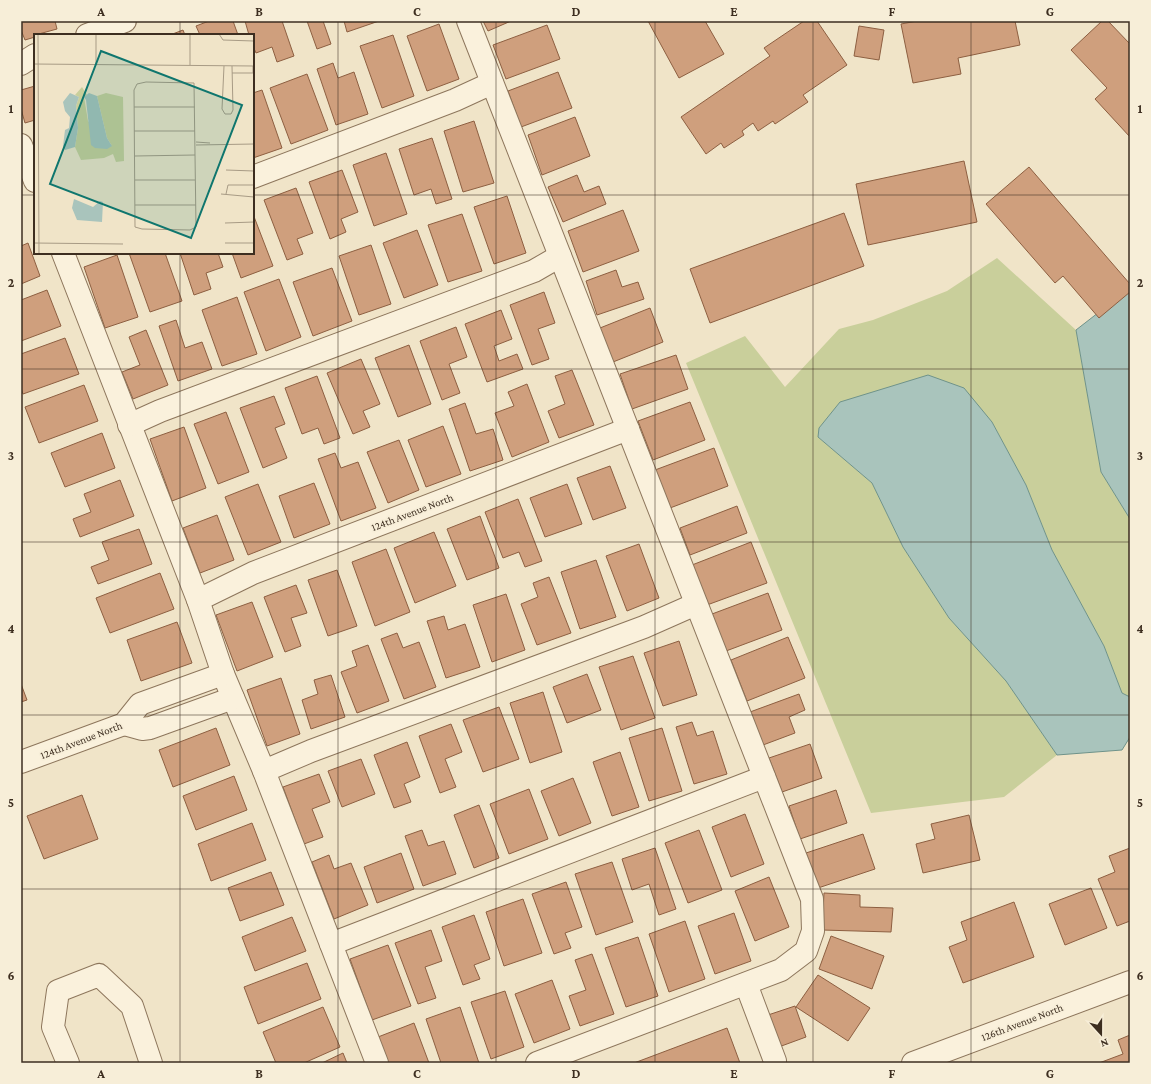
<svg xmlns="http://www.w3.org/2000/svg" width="1151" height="1084" font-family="'Crimson Pro',serif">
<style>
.green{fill:#c9cf9b}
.water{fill:#a9c4bc;stroke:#6f938a}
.building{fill:#cf9f7d;stroke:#8d5f41}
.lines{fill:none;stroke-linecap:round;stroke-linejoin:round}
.minor-casing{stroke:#8d765c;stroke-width:24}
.minor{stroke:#faf1dc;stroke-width:22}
.grid{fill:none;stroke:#3d2e20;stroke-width:1;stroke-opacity:0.55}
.labels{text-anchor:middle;stroke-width:3.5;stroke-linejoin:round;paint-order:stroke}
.street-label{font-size:11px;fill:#3d2e20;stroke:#f7eed8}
.inset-road{fill:none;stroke:#a89b85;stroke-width:1}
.view{fill:#0f766e;fill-opacity:0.15;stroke:#0f766e;stroke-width:2}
.inset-edge{fill:none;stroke:#3d2e20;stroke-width:2}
.neatline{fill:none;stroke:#3d2e20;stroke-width:1.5}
.grid-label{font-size:13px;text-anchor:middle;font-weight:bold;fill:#3d2e20}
</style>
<rect width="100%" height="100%" fill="#f0e4c8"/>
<path class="green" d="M997 258 1076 330 1101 472 1130 519V697L1122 693 1104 646 1052 550 1026 485 992 422 818 437 872 483 903 547 949 618 1006 681 1057 755 1004 797 871 813 686 363 745 336 785 387 839 329 873 320 947 291Z"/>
<g class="water">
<path d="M1130 288V519L1101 472 1076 330Z"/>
<path d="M928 375 964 388 992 422 1026 485 1052 550 1104 646 1122 693 1130 697V737L1122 750 1057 755 1006 681 949 618 903 547 872 483 818 437 819 428 840 402Z"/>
</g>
<g class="building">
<path d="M21 21H55L57 29 35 35V37L25 40 21 30Z"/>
<path d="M209 21H233L238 35H200L196 26Z"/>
<path d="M245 21H282L294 56 277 62 272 47 256 53 253 46V35H249Z"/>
<path d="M307 21H323L331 44 317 49Z"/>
<path d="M344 21H379L347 32Z"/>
<path d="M483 21H511L488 31Z"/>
<path d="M648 21H705L724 54 679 78Z"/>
<path d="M804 21H817L847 65 803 95 808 102 775 124 773 121 758 131 753 123 742 131 744 135 724 148 721 143 706 154 681 117 770 56 764 48Z"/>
<path d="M917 21H1015L1020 45 958 58 961 74 913 83 901 24Z"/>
<path d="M1102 21H1108L1130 44V137L1095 99 1107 88 1071 50Z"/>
<path d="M439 24 459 79 427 91 407 36Z"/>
<path d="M547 25 560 59 506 79 493 45Z"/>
<path d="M859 26 884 30 879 60 854 56Z"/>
<path d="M183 30 185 35H170Z"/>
<path d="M393 35 414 96 382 108 360 46Z"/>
<path d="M333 63 338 78 354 72 368 114 336 125 317 69Z"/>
<path d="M558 72 572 108 521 127 508 91Z"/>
<path d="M307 74 328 130 291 144 270 88Z"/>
<path d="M35 86V120L25 123 21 109V90Z"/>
<path d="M262 90 282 148 253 158V93Z"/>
<path d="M575 117 590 156 542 175 528 135Z"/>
<path d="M474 121 494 183 463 192 444 131Z"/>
<path d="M432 138 452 199 436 204 431 189 414 195 399 149Z"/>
<path d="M386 153 407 214 374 226 353 165Z"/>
<path d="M964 161 977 222 868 245 856 184Z"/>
<path d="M1029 167 1130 284V292L1099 318 1063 276 1055 283 986 204Z"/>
<path d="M342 170 358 212 341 219 346 232 330 239 309 182Z"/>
<path d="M577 175 584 192 599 186 606 204 563 222 548 187Z"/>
<path d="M296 188 313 233 297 239 303 254 287 260 264 200Z"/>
<path d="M507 196 526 253 494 264 474 207Z"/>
<path d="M623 210 639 251 583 272 568 231Z"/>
<path d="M844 213 864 266 710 323 690 269Z"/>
<path d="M253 214 273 266 241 278 232 253H253Z"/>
<path d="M462 214 482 271 448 282 428 225Z"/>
<path d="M417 230 438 285 404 298 383 243Z"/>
<path d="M28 243 40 276 21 284V246Z"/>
<path d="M371 245 391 304 359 315 339 256Z"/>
<path d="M129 253H165L182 301 150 312Z"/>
<path d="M180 253H218L223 267 206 273 211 289 194 295Z"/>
<path d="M117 255 138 317 105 328 84 267Z"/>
<path d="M332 268 352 321 313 336 293 282Z"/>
<path d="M616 270 622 287 638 282 644 299 597 315 586 281Z"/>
<path d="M279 279 301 337 266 351 244 292Z"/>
<path d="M47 290 61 326 21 341V300Z"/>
<path d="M544 292 555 323 538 329 549 359 532 365 510 305Z"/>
<path d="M237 297 257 354 222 366 202 310Z"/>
<path d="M650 308 663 342 613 362 600 328Z"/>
<path d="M501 310 512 339 494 346 499 361 517 354 523 369 487 382 465 324Z"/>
<path d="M176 320 185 348 202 342 212 369 178 381 159 326Z"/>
<path d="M456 327 467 357 449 364 460 393 442 400 420 341Z"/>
<path d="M146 330 168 385 133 399 122 372 140 365 129 337Z"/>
<path d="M65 338 79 374 23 394 21 388V354Z"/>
<path d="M409 345 431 404 398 417 375 358Z"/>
<path d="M676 355 688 389 632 409 620 374Z"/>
<path d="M361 359 380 404 363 411 370 427 353 434 327 373Z"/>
<path d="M572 370 594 425 559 438 548 411 565 404 555 376Z"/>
<path d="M317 376 340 438 324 444 318 428 302 434 285 388Z"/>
<path d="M527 384 549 442 512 457 495 413 514 406 508 392Z"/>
<path d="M84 385 98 421 39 443 25 407Z"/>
<path d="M274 396 285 424 275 428 287 458 263 468 240 408Z"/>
<path d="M690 402 705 440 653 460 638 421Z"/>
<path d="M465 403 476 434 493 429 503 460 470 471 449 409Z"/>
<path d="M226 412 249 472 218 484 194 424Z"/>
<path d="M443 426 461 474 426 487 408 440Z"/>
<path d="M184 427 206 488 172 501 150 439Z"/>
<path d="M102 433 115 468 65 487 51 453Z"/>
<path d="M399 440 419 490 388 503 367 452Z"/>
<path d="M714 448 728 486 670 508 655 470Z"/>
<path d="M335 453 341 468 358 462 376 508 341 521 318 459Z"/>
<path d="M610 466 626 508 593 520 577 478Z"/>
<path d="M120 480 134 516 80 537 73 519 91 512 84 494Z"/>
<path d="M314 483 330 524 294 538 279 496Z"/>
<path d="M258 484 281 542 248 555 225 497Z"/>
<path d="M567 484 582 524 545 537 530 498Z"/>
<path d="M518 499 542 561 525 567 519 552 503 558 485 512Z"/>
<path d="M737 506 747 533 690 555 680 528Z"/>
<path d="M217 515 234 560 200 573 183 528Z"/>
<path d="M480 516 499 568 467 580 447 529Z"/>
<path d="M139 529 152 564 98 584 91 567 109 560 102 542Z"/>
<path d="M434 532 456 586 415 603 394 548Z"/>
<path d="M751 542 767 583 707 605 692 565Z"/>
<path d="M639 544 659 598 627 611 606 556Z"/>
<path d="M386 549 410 612 375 626 352 562Z"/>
<path d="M596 560 616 617 580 629 561 572Z"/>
<path d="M337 570 357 626 328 636 308 580Z"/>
<path d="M160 573 174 609 110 633 96 598Z"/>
<path d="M549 577 571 633 537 645 521 604 538 597 533 583Z"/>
<path d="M296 585 307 613 291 618 301 646 285 652 264 597Z"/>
<path d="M768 593 782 630 726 651 712 614Z"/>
<path d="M506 594 525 650 492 662 473 605Z"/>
<path d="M252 602 273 657 237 671 216 615Z"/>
<path d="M444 616 448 630 465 624 480 667 446 678 427 621Z"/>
<path d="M177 622 192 663 141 681 127 640Z"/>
<path d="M397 633 403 648 419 642 436 687 404 699 381 639Z"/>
<path d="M788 637 805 678 747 701 731 660Z"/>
<path d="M679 641 697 695 663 706 644 653Z"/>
<path d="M368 645 389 701 357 713 341 672 357 666 352 651Z"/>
<path d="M633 656 655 718 621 730 599 667Z"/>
<path d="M587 674 601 710 567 723 553 687Z"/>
<path d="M331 675 345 717 311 729 302 700 318 694 314 680Z"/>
<path d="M281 678 300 734 267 746 247 690Z"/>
<path d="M21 684 27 700 21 702Z"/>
<path d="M543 692 562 752 530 763 510 703Z"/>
<path d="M799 694 805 710 789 717 795 733 763 745 750 712Z"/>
<path d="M499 707 519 759 483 772 463 720Z"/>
<path d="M692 722 697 736 713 731 727 774 694 784 676 727Z"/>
<path d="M451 724 462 752 445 759 456 787 440 793 419 736Z"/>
<path d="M216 728 230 765 173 787 159 750Z"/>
<path d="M662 728 682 791 649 801 629 738Z"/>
<path d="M407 742 420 777 404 784 411 802 394 808 374 755Z"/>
<path d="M810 744 822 778 782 792 769 758Z"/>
<path d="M620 752 639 807 612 816 593 762Z"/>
<path d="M361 759 375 794 342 807 328 771Z"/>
<path d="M319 774 330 802 312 809 323 837 304 844 283 787Z"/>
<path d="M234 776 247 810 196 830 183 796Z"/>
<path d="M573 778 591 823 559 836 541 791Z"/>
<path d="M529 789 548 839 509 854 490 804Z"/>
<path d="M836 790 847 823 800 839 789 806Z"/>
<path d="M82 795 98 839 44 859 27 816Z"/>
<path d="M479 805 499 858 474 868 454 815Z"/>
<path d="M745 814 764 864 731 877 712 827Z"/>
<path d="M969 815 980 860 923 873 916 844 935 839 931 824Z"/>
<path d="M252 823 266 860 211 881 198 844Z"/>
<path d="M422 830 428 846 444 841 456 874 423 886 405 836Z"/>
<path d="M699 830 722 890 688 903 665 843Z"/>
<path d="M863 834 875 869 818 888 806 853Z"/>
<path d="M655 848 676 909 659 915 649 884 632 890 622 859Z"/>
<path d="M1130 848V921L1117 926 1098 879 1115 872 1109 856Z"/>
<path d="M401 853 414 889 377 903 364 867Z"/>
<path d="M329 855 334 869 351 863 368 905 334 919 312 862Z"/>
<path d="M612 862 633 922 596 935 575 874Z"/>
<path d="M271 872 284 905 240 921 228 888Z"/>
<path d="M769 877 789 927 755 941 735 891Z"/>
<path d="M566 882 582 927 565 933 571 948 554 954 532 894Z"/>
<path d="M1091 888 1107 928 1065 945 1049 904Z"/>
<path d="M824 893 860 895V907L893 908 891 932 822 930Z"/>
<path d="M523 899 542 953 504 966 486 912Z"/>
<path d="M1014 902 1034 957 963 983 949 947 967 940 961 922Z"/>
<path d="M734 913 751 961 715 974 698 926Z"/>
<path d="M474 915 490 959 474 965 480 979 463 985 442 927Z"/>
<path d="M292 917 306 951 255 971 242 937Z"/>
<path d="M685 921 705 979 669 992 649 934Z"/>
<path d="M431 930 442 961 425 967 436 998 418 1004 395 943Z"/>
<path d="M831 936 884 956 872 989 819 969Z"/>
<path d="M638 937 658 996 626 1007 605 948Z"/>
<path d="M388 945 411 1006 372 1020 350 959Z"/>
<path d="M592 954 614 1014 580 1026 569 996 586 990 575 960Z"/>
<path d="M307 963 321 999 258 1024 244 987Z"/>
<path d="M818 975 870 1008 848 1041 796 1007Z"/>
<path d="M552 980 570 1029 534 1043 515 994Z"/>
<path d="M505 991 524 1047 491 1059 471 1002Z"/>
<path d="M795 1006 806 1037 776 1048 765 1016Z"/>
<path d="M323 1007 340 1047 304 1063H276L263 1032Z"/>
<path d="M460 1007 479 1063H441L426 1019Z"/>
<path d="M414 1023 429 1063H388L378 1037Z"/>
<path d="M727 1028 740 1063H634Z"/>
<path d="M1130 1035V1063H1099L1123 1054 1118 1040Z"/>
<path d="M343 1053 347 1063H322Z"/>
</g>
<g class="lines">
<defs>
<g id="minor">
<path d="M468 21 812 899 813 931 806 951 781 970 537 1063"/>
<path d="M87 35 125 21"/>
<path d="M21 64 35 55"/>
<path d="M21 145 35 181"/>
<path d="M253 177 455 100 492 83"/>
<path d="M63 253 198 600 223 674 264 771 377 1063"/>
<path d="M129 425 160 411 534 271 560 256"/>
<path d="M198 600 253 573 628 429"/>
<path d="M124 724 142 729 150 728 233 698"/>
<path d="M21 762 124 724 140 704 223 674"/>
<path d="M264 771 311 751 644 627 696 604"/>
<path d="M331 944 764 777"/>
<path d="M746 984 775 1061"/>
<path d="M68 1063 53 1027 58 991 99 975 132 1006 151 1063"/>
<path d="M913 1063 1130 982"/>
</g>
</defs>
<use href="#minor" class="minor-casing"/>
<use href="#minor" class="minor"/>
</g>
<path class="grid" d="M180 21V35M338 21V1063M496 21V1063M655 21V1063M813 21V1063M971 21V1063M21 195H35M253 195H1130M180 253V1063M21 369H1130M21 542H1130M21 715H1130M21 889H1130"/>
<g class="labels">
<g class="street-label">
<text transform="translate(412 512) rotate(-21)" y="4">124th Avenue North</text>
<text transform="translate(81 740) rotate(-21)" y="4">124th Avenue North</text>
<text transform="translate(1022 1022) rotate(-21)" y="4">126th Avenue North</text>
</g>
</g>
<g transform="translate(34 34)">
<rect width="220" height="220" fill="#f0e4c8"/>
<path d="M48 53 53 61 50 63 54 87 78 112 73 104 63 62 72 59 89 63 90 127 82 128 79 120 70 124 47 126 41 113 44 94 42 72 45 63 41 61Z" fill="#c9cf9b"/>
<path d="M36 59 45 63 42 72 44 94 41 113 31 116 29 112 31 96 35 94 36 83 31 77 29 68ZM55 59 63 62 73 104 78 112 73 115 61 114 57 111 52 66 50 63ZM40 165 59 173 66 167 69 168 68 188 43 186 38 174Z" fill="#a9c4bc"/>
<path class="inset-road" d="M4 0 5 220M156 0V31M185 0 189 6 220 7M0 30 220 32M62 31V0M190 32 188 75 191 80H197L199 76 198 32M198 39H219V32M112 48 160 49 162 193 156 196 108 195 101 193 100 56 103 50ZM100 73H161M100 97H161M162 108 176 109M162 111 220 110M101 122 161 121M192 136 220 137M101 146H161M187 160 220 163M192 160 194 151H220M101 171H162M191 189 220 188M0 209 89 210M191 209H220"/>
<path class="view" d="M67 17 208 71 157 204 16 150Z"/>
<rect width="220" height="220" class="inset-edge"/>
</g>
<rect width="1151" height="1084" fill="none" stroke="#f7eed8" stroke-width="44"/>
<g transform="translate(1101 1034) rotate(159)" stroke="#f7eed8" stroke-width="3" paint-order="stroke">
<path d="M0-3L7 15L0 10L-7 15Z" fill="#3d2e20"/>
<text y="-6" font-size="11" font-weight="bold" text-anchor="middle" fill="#3d2e20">N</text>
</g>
<rect x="22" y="22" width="1107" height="1040" class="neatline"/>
<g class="grid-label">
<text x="101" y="16">A</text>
<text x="259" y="16">B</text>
<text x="417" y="16">C</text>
<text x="576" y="16">D</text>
<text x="734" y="16">E</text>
<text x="892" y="16">F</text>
<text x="1050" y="16">G</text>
<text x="11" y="113">1</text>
<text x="1140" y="113">1</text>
<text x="11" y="287">2</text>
<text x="1140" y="287">2</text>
<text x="11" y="460">3</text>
<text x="1140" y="460">3</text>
<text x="11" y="633">4</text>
<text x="1140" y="633">4</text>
<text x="11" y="807">5</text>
<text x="1140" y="807">5</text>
<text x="11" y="980">6</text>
<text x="1140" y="980">6</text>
<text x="101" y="1078">A</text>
<text x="259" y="1078">B</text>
<text x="417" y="1078">C</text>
<text x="576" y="1078">D</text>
<text x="734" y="1078">E</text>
<text x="892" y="1078">F</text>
<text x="1050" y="1078">G</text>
</g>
</svg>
